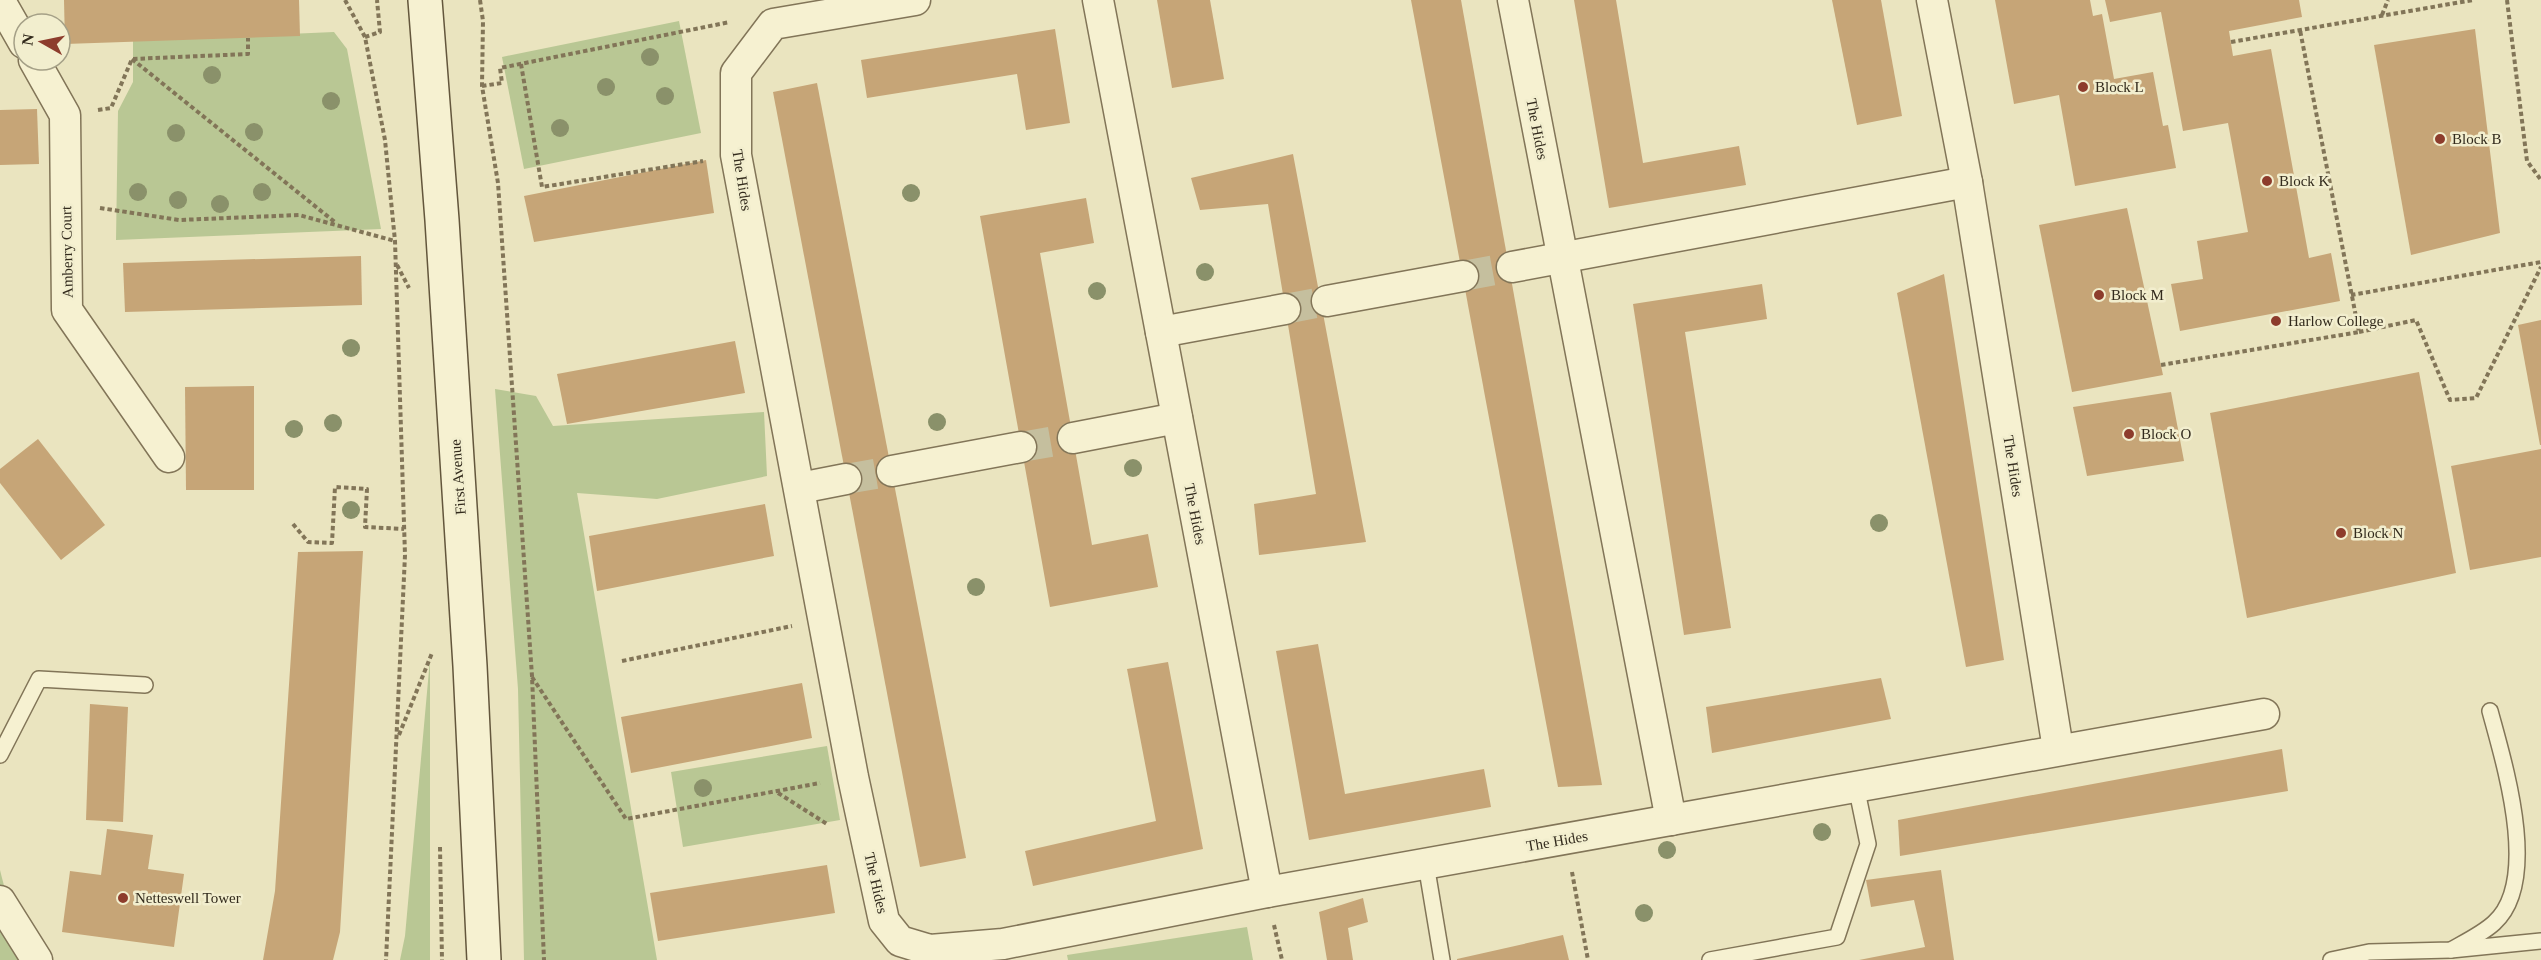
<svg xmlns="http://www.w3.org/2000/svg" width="2541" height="960" font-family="'Times New Roman',serif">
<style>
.green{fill:#b9c794}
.building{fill:#c6a577}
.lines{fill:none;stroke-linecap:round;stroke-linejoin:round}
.street-tunnel{stroke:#c5bf9e;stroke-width:30;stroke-dasharray:30 15;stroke-linecap:butt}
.lane-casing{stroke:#827558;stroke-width:18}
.street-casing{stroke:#827558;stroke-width:33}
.secondary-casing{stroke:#63563c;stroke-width:36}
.path{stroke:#827558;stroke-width:4;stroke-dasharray:4.5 3;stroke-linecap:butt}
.lane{stroke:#f6f1d1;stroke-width:15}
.street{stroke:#f6f1d1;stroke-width:30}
.secondary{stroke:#f6f1d1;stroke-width:33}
.tree{fill:#8a916a}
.poi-dot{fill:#8d3c2c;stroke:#f2eece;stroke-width:2}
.labels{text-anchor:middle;stroke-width:5;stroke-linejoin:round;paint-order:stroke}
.poi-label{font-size:15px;fill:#322a1c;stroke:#f2eece;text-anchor:start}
.street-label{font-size:15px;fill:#322a1c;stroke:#f2eece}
</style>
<rect width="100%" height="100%" fill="#eae4bf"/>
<g class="green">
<path d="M679 21 701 133 524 169 502 57Z"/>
<path d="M334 32 347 49 381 229 116 240 118 111 133 82V41Z"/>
<path d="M495 389 536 396 553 426 764 412 767 476 657 499 577 493 657 960H524L518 689Z"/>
<path d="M430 659V960H400L405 936Z"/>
<path d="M827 746 840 820 683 847 671 772Z"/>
<path d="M0 870 2 878 24 960H0Z"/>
<path d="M1247 927 1253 960H1068L1067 955Z"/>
</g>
<g class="building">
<path d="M64 0H299L300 36 65 44Z"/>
<path d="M1157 0H1210L1224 79 1172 88Z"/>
<path d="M1411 0H1461L1602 785 1558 787Z"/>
<path d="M1574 0H1616L1643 163 1739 146 1746 185 1609 208Z"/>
<path d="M1832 0H1881L1902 116 1857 125Z"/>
<path d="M1995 0H2090L2093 16 2102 14 2114 79 2153 72 2163 126 2168 125 2176 168 2075 186 2059 95 2014 104Z"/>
<path d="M2105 0H2299L2302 17 2229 31 2233 56 2271 49 2309 258 2331 253 2340 301 2180 331 2171 284 2203 279 2197 241 2248 232 2228 123 2183 131 2161 12 2110 22Z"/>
<path d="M1055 29 1070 123 1026 130 1017 74 867 98 861 60Z"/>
<path d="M2475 29 2500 233 2411 255 2374 45Z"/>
<path d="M817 83 966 858 920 867 773 92Z"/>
<path d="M37 109 39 164 0 165V110Z"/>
<path d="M1293 154 1366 542 1259 555 1254 504 1316 494 1268 204 1200 210 1191 178Z"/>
<path d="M706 160 714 213 534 242 524 196Z"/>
<path d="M1086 198 1094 243 1040 253 1092 545 1148 534 1158 587 1050 607 980 216Z"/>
<path d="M2127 208 2163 375 2072 392 2039 225Z"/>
<path d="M361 256 362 305 125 312 123 263Z"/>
<path d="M1944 274 2004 660 1966 667 1897 293Z"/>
<path d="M1762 284 1767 319 1685 332 1731 628 1684 635 1633 304Z"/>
<path d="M2541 320V445H2540L2518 325Z"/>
<path d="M735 341 745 393 567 424 557 374Z"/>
<path d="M2419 372 2456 573 2247 618 2210 413Z"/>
<path d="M254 386V490H186L185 387Z"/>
<path d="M2171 392 2184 461 2087 476 2073 407Z"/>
<path d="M38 439 105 525 61 560 0 483V469Z"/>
<path d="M2541 449V557L2470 570 2451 466Z"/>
<path d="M765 504 774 556 597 591 589 536Z"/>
<path d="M363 551 340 932 333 960H263L275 891 298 552Z"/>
<path d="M1318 644 1345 794 1484 769 1491 807 1309 840 1276 651Z"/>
<path d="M1168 662 1203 849 1033 886 1025 851 1156 821 1127 669Z"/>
<path d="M1881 678 1891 719 1712 753 1706 707Z"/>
<path d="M802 683 812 738 631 773 621 717Z"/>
<path d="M90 704 128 707 123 822 86 820Z"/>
<path d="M2282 749 2288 791 1900 856 1898 820Z"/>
<path d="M107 829 153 835 148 869 184 874 174 947 62 932 70 871 101 875Z"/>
<path d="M827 865 835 913 658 941 650 893Z"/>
<path d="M1941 870 1954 960H1859L1925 947 1914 900 1871 907 1866 880Z"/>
<path d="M1363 898 1368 922 1348 928 1353 960H1327L1319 912Z"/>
<path d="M1563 935 1569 960H1457V959Z"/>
</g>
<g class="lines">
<g class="street-tunnel">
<path d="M1463 276 1512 267"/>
<path d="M1285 309 1327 301"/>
<path d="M1021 447 1073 438"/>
<path d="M846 479 892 471"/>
</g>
<defs>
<g id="lane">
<path d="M0 755 39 679 145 685"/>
<path d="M1426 864 1442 960"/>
<path d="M2451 950C2465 942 2482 934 2494 923 2541 881 2504 763 2490 711"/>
<path d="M1710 960 1837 937 1868 844 1856 786"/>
<path d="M2331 960 2369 952 2451 950 2541 941"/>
</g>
<g id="street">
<path d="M915 0 773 24 736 73V155L853 777 884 921 900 941 930 950 1003 944 1267 892 2264 714"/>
<path d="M1098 0 1267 892"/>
<path d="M1513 0 1671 820"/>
<path d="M1932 0 1967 182 2058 749"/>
<path d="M0 1 24 43"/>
<path d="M34 60 65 115 67 310 169 457"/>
<path d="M1512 267 1967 182"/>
<path d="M1327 301 1463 276"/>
<path d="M1161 332 1285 309"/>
<path d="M1073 438 1177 418"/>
<path d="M892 471 1021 447"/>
<path d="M800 488 846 479"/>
<path d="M0 901 37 960"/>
</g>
<path id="secondary" d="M425 0 442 220 470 666 484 960"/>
</defs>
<use href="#lane" class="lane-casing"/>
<use href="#street" class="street-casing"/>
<use href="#secondary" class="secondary-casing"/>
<g class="path">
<path d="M345 0 365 37 385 140 395 241 405 555 386 960"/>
<path d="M480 0 483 21 482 86 498 183 532 676 544 960"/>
<path d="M2507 0 2527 161 2541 180"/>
<path d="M2382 15 2388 0"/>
<path d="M365 37 380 32 377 0"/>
<path d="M2231 42 2473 0"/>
<path d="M132 59 336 223"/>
<path d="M521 64 542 187 703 161"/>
<path d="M482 86 502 83 500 68 730 22"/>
<path d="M98 110 111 108 132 59 248 54V38"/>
<path d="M100 208 179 220 299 215 395 241"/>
<path d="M397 265 409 288"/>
<path d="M2351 295 2541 262"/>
<path d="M2359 332 2416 320 2450 400 2476 398 2541 267"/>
<path d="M2161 365 2359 332 2300 30"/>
<path d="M293 524 308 542 332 543 335 487 367 489 365 527 404 529"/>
<path d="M622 661 792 626"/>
<path d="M532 677 626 819 820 783"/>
<path d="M399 735 432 653"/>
<path d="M778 793 827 824"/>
<path d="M440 847 442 960"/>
<path d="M1572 872 1588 960"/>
<path d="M1274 925 1282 960"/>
</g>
<use href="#lane" class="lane"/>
<use href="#street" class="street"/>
<use href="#secondary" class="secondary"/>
</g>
<g class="tree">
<circle cx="650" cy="57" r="9"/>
<circle cx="212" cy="75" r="9"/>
<circle cx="606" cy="87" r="9"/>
<circle cx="665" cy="96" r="9"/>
<circle cx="331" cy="101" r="9"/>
<circle cx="560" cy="128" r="9"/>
<circle cx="254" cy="132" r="9"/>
<circle cx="176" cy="133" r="9"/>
<circle cx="138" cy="192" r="9"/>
<circle cx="262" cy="192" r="9"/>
<circle cx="911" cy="193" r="9"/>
<circle cx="178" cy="200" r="9"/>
<circle cx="220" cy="204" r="9"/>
<circle cx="1205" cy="272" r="9"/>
<circle cx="1097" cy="291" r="9"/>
<circle cx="351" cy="348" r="9"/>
<circle cx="937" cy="422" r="9"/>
<circle cx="333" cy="423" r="9"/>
<circle cx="294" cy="429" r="9"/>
<circle cx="1133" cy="468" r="9"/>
<circle cx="351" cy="510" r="9"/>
<circle cx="1879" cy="523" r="9"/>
<circle cx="976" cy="587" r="9"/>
<circle cx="703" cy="788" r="9"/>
<circle cx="1822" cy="832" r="9"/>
<circle cx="1667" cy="850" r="9"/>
<circle cx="1644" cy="913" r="9"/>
</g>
<g class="poi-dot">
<circle cx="2083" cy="87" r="6"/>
<circle cx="2440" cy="139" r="6"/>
<circle cx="2267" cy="181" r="6"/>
<circle cx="2099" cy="295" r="6"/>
<circle cx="2276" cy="321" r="6"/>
<circle cx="2129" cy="434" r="6"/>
<circle cx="2341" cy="533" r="6"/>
<circle cx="123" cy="898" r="6"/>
</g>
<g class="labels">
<g class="poi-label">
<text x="2095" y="92">Block L</text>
<text x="2452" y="144">Block B</text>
<text x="2279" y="186">Block K</text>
<text x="2111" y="300">Block M</text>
<text x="2288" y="326">Harlow College</text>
<text x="2141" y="439">Block O</text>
<text x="2353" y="538">Block N</text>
<text x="135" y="903">Netteswell Tower</text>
</g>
<g class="street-label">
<text transform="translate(1537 129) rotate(79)" y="5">The Hides</text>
<text transform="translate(742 180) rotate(81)" y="5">The Hides</text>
<text transform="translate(67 252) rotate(-91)" y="5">Amberry Court</text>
<text transform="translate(2013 466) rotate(81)" y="5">The Hides</text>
<text transform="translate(458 477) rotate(-94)" y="5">First Avenue</text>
<text transform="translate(1195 514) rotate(79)" y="5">The Hides</text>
<text transform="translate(1557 841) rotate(-10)" y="5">The Hides</text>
<text transform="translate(876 883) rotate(77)" y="5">The Hides</text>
</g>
</g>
<g transform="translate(42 42) rotate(279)"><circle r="28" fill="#f2eece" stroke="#a5a087" stroke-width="1.5"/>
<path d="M0-4.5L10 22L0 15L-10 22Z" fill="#8d3c2c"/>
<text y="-9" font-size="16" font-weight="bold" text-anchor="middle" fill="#322a1c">N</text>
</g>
</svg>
